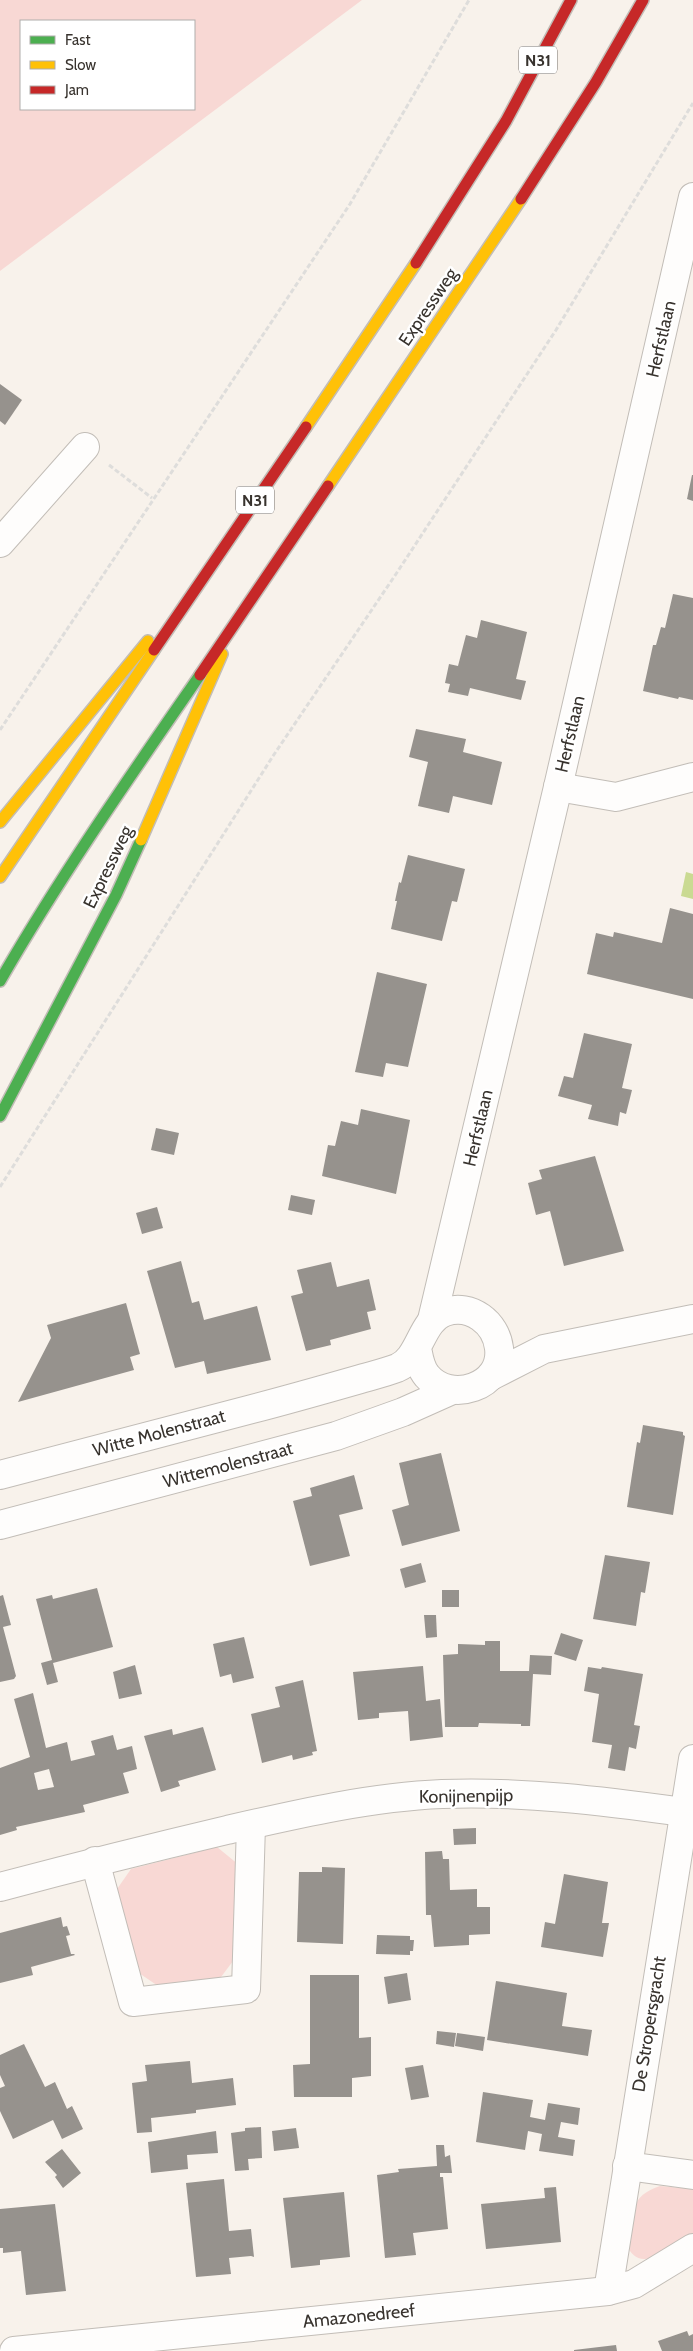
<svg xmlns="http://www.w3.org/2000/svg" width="693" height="2351" font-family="Cabin,sans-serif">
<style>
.green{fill:#f8d8d4;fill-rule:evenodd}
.water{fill:#cada92}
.building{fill:#96928d;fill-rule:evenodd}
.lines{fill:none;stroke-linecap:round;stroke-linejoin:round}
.street-casing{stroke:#c2bdb7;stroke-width:30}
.fast-casing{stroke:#c2bdb7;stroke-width:14}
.slow-casing{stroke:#c2bdb7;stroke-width:14}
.jam-casing{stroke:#c2bdb7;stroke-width:14}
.path{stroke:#dedddb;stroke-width:3;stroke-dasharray:5 2.5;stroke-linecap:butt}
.street{stroke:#fefdfc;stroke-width:28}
.fast{stroke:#4caf50;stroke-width:11}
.slow{stroke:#ffc107;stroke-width:11}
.jam{stroke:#c62828;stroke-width:11}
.labels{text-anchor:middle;stroke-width:5;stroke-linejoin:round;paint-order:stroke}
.shield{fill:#fff;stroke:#74706d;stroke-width:1}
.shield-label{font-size:16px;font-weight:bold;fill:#38332e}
.street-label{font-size:18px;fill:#38332e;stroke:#fff}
</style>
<rect width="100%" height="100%" fill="#f8f2eb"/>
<g class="green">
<path d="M0 0H362L0 271ZM194 21V109H21V21Z"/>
<path d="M217 1847 239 1865 236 1957 218 1981 161 1988 136 1971 115 1892 131 1869Z"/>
<path d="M660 2186 693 2189V2234C682 2240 658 2259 645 2259 638 2260 629 2253 628 2246 628 2239 633 2210 636 2204 640 2194 651 2189 660 2186Z"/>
</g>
<path class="water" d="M686 872 693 874V899L681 896Z"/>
<g class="building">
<path d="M0 384 22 400 5 425 0 421Z"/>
<path d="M692 475H693V501L687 499Z"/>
<path d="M673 594 693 598V700L679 697 678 699 643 691 653 645H656L661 627 665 628Z"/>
<path d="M481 620 527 632 516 679 526 681 521 700 470 688 468 696 448 692 450 684 445 683 449 664 458 666 466 635 477 638Z"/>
<path d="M416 729 466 739 463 752 502 762 492 805 453 796 449 813 418 806 428 762 409 757Z"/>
<path d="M408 855 465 869 457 902 452 901 442 941 391 929 397 901H395L399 882 401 883Z"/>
<path d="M670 908 693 914V999L587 974 596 933 613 937 614 932 662 943Z"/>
<path d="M377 972 427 984 408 1067 386 1063 383 1077 355 1072Z"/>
<path d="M584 1033 632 1044 622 1088 632 1090 626 1114 620 1112 618 1126 588 1119 592 1105 558 1096 564 1076 573 1078Z"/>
<path d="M361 1109 410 1120 396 1194 322 1176 328 1145 335 1146 341 1121 358 1125Z"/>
<path d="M156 1128 179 1133 174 1155 151 1150Z"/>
<path d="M595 1156 624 1251 564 1266 550 1211 536 1215 528 1183 542 1179 539 1170Z"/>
<path d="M291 1195 315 1200 312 1215 288 1210Z"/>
<path d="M157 1207 163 1228 142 1234 136 1213Z"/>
<path d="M181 1261 192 1303 199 1301 204 1320 257 1306 271 1360 207 1374 204 1361 175 1368 147 1271Z"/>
<path d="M331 1262 337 1287 369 1279 376 1310 367 1312 371 1329 330 1340 331 1345 306 1351 291 1296 303 1293 297 1270Z"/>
<path d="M126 1303 140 1354 130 1357 134 1370 18 1402 51 1338 47 1325Z"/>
<path d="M643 1425 683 1432V1435L685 1436 673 1515 627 1507 637 1442 640 1443Z"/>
<path d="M441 1453 460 1531 402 1546 392 1510 409 1505 399 1463Z"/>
<path d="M354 1475 363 1509 339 1515 350 1556 310 1566 293 1501 312 1496 310 1488Z"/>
<path d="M605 1555 650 1562 645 1593 641 1592 636 1626 593 1619Z"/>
<path d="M421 1563 426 1582 405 1588 400 1569Z"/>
<path d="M97 1588 113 1647 53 1663 58 1682 47 1685 41 1663 52 1660 36 1599 52 1595 53 1599Z"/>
<rect x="442" y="1590" width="17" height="17"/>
<path d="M3 1595 11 1625 3 1627 16 1676 14 1679 0 1682V1596Z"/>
<path d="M424 1615H436L437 1637 426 1638Z"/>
<path d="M561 1633 583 1640 576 1661 554 1654Z"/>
<path d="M244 1637 254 1678 233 1683 231 1674 220 1677 213 1644Z"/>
<path d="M485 1641H500V1671H529L530 1655 552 1656 551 1675 533 1674 530 1726H521V1724L479 1723 478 1727H445L443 1655 458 1654V1644L485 1645Z"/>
<path d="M135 1665 142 1694 119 1699 113 1672Z"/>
<path d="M423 1666 426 1701 440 1699 443 1737 410 1741 408 1711 379 1713V1718L358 1720 353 1672Z"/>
<path d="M588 1667 601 1669 602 1667 643 1674 634 1725 640 1726 636 1749 629 1747 625 1771 608 1768 612 1745 592 1742 599 1694 584 1691Z"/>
<path d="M303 1680 317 1751 312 1752 313 1755 293 1760 292 1755 262 1763 251 1714 280 1707 275 1687Z"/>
<path d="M33 1693 46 1748 67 1742 71 1761 95 1755 91 1741 113 1735 117 1750 132 1746 137 1769 123 1773 129 1793 83 1805 85 1812 16 1827 17 1830 0 1835V1768L30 1757 14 1699ZM49 1769 54 1787 38 1790 34 1773Z"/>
<path d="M203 1727 216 1770 178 1781 180 1786 161 1792 144 1736 172 1729 173 1735Z"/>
<path d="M476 1828V1844L454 1845 453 1829Z"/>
<path d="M442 1851 443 1859H449L450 1890 477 1889V1907H490V1934L469 1935V1945L434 1947 431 1915H426L425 1852Z"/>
<path d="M322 1867 345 1868 343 1944 297 1942 299 1872H322Z"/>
<path d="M564 1874 608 1882 602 1923H609L603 1957 541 1947 545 1922 555 1924Z"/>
<path d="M61 1917 63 1927 67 1926 70 1935 66 1936 71 1954H74L75 1955 31 1967 33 1975 0 1983V1933Z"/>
<path d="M377 1935 410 1936V1940H414L413 1951H410V1955L376 1954Z"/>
<path d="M407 1973 411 2000 388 2004 384 1977Z"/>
<path d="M310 1975H359V2038L371 2037V2076L352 2078V2097H294L293 2065 310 2064Z"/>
<path d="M496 1981 567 1993 562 2026 592 2030 588 2056 487 2040Z"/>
<path d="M437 2031 456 2033 454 2047 436 2044Z"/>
<path d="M457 2033 485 2037 483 2051 455 2046Z"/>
<path d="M24 2044 45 2087 55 2082 67 2109 72 2106 83 2129 62 2139 53 2120 13 2139 0 2111V2088L5 2086 0 2075V2055Z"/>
<path d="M190 2061 192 2083 233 2078 236 2105 196 2110V2113L151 2118 152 2132 137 2133 132 2083 147 2081 145 2065Z"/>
<path d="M423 2065 429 2097 411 2100 405 2068Z"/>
<path d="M483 2092 533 2100 530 2117 545 2120 548 2103 580 2108 578 2125 561 2122 558 2137 575 2140 573 2156 539 2151 542 2134 528 2131 525 2150 476 2142Z"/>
<path d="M261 2127 262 2158 248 2159 249 2170 235 2171 231 2133 245 2131V2128Z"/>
<path d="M296 2128 299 2148 274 2151 272 2131Z"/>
<path d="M216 2131 218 2153 187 2155 188 2169 151 2173 148 2142Z"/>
<path d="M436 2145H444L445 2157 450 2155 452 2173H440V2177H443L448 2229 413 2233 416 2255 385 2258 377 2175 399 2172 398 2169 437 2166Z"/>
<path d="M62 2149 81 2173 63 2188 55 2177 57 2175 45 2162Z"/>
<path d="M224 2179 229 2231 251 2229 254 2257 251 2256 229 2258 231 2274 196 2277 186 2183Z"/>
<path d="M556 2187 561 2242 486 2249 481 2204 545 2198 544 2188Z"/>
<path d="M344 2192 350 2257 320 2260V2265L291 2268 283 2198Z"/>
<path d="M55 2204 66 2291 26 2295 21 2251 3 2253V2248H0V2209Z"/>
<path d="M687 2331 689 2336 693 2334V2351H662L658 2341Z"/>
<path d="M616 2345 617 2351H574V2350Z"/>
</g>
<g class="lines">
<defs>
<g id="street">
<path d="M0 543 85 447"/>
<path d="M558 787 616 797 693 777"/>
<path d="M432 1320 558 787 693 197"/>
<path d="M491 1376 544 1349 693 1319"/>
<path d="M0 1475C84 1453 168 1431 252 1409 287 1400 322 1390 357 1380 370 1376 384 1373 397 1368 421 1358 420 1321 445 1312 471 1303 496 1323 499 1348 504 1387 450 1404 427 1376 420 1368 419 1358 417 1348"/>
<path d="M0 1525 336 1436 403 1412 450 1391"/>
<path d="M95 1861 133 2002 246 1989 251 1825"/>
<path d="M0 1887C75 1867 151 1848 227 1830 297 1814 370 1797 442 1794 523 1791 603 1801 683 1812"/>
<path d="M627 2166 693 2175"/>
<path d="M608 2291 693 1759"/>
<path d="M14 2351 608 2291 634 2284 693 2248"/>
</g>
<g id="fast">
<path d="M0 981C61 875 131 775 200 675"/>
<path d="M0 1116 116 895 141 840"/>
</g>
<g id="slow">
<path d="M306 427 416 263"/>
<path d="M328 486 521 199"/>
<path d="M0 822 148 641"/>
<path d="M141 840 222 654"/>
<path d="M0 877 154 650"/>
</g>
<g id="jam">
<path d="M521 199 596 82 643 0"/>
<path d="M416 263 506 121 571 0"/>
<path d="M154 650 306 427"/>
<path d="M200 675 328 486"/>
</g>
</defs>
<use href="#street" class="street-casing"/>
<use href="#fast" class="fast-casing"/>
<use href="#slow" class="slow-casing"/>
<use href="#jam" class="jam-casing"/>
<g class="path">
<path d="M109 465 152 498"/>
<path d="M0 730 350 204 469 0"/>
<path d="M0 1187 273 756 396 574 556 330 693 103"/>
</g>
<use href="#street" class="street"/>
<use href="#fast" class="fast"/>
<use href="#slow" class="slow"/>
<use href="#jam" class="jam"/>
</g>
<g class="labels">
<g class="shield">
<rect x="519" y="46.5" width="38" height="27" rx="4"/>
<rect x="236" y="486.5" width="38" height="27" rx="4"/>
</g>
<g class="shield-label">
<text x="538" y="66">N31</text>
<text x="255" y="506">N31</text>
</g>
<g class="street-label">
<text transform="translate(428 307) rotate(-56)" y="6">Expressweg</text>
<text transform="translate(661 339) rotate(-77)" y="6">Herfstlaan</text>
<text transform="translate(570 734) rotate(-77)" y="6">Herfstlaan</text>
<text transform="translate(108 867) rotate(-64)" y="6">Expressweg</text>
<text transform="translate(478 1128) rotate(-77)" y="6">Herfstlaan</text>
<text transform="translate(159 1433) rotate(-15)" y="6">Witte Molenstraat</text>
<text transform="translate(228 1465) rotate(-15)" y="6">Wittemolenstraat</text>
<text transform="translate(466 1796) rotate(-1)" y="6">Konijnenpijp</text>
<text transform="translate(649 2024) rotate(-81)" y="6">De Stropersgracht</text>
<text transform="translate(359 2316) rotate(-6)" y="6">Amazonedreef</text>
</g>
</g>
<rect x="20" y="20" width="175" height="90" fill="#ffffff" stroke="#afadab"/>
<rect x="30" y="36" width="25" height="8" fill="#4caf50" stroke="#afadab"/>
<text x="65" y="45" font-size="15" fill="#38332e">Fast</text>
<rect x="30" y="61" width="25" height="8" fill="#ffc107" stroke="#afadab"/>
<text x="65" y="70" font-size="15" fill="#38332e">Slow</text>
<rect x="30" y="86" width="25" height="8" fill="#c62828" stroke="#afadab"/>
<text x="65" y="95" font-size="15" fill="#38332e">Jam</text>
</svg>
